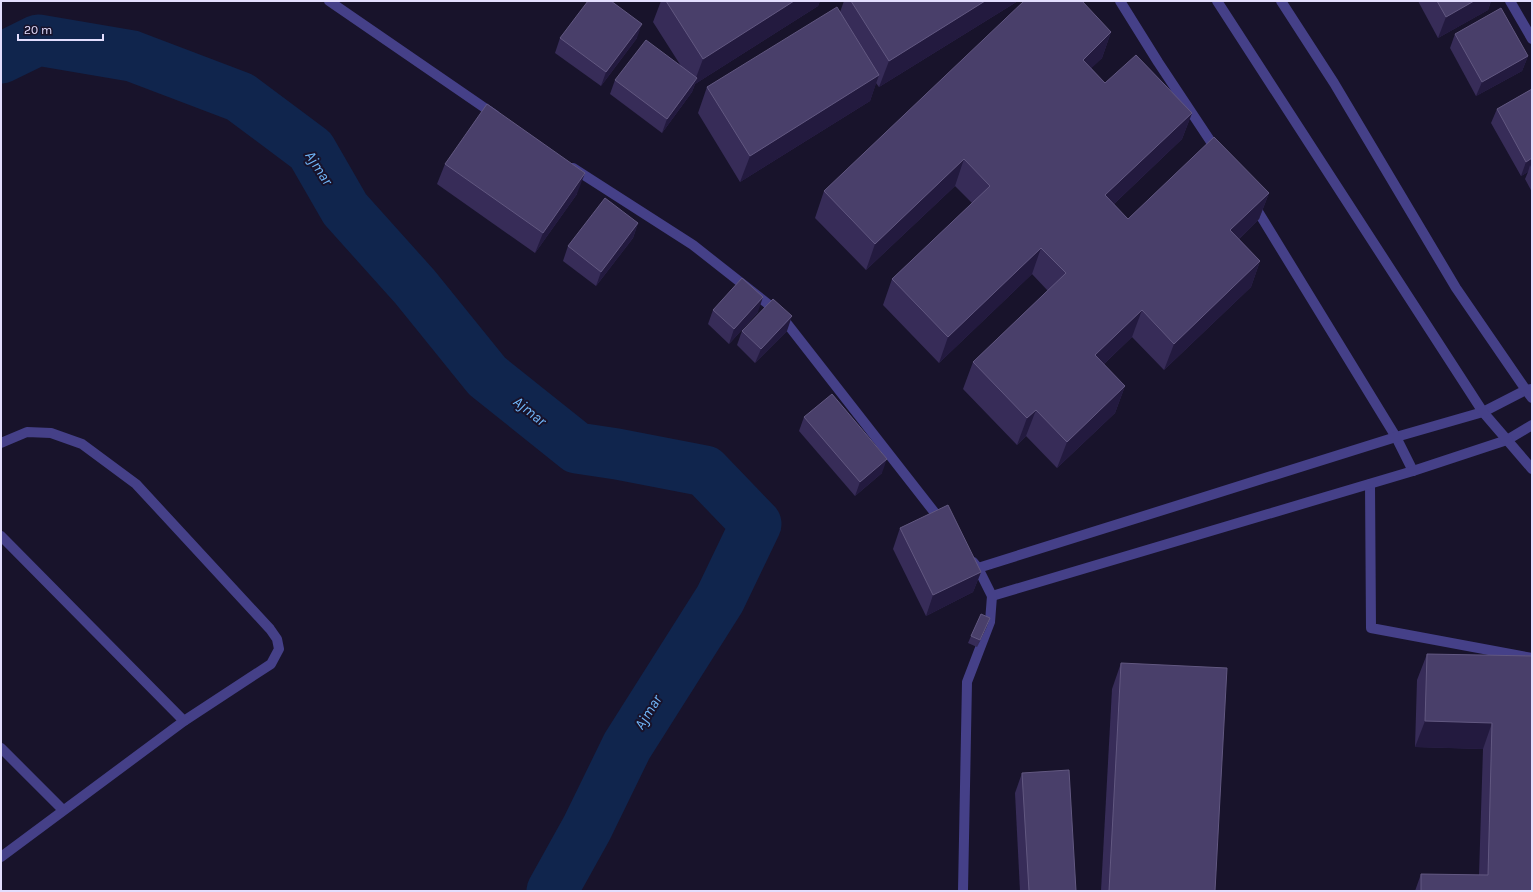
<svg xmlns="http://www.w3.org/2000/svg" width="1533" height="892" font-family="Karla,sans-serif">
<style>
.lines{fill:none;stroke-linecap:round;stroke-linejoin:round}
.river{stroke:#10254d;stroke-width:51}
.service{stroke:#454088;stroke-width:10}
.minor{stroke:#454088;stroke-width:10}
.tertiary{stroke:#454088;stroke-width:10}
.wall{fill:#372c58}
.shaded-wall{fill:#231a3f}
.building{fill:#493f6a;stroke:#625881}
.labels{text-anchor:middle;stroke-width:4;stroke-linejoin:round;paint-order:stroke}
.water-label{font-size:15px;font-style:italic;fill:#71b6f9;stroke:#18132b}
</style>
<rect width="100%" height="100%" fill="#18132b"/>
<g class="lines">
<path class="river" d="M1 58 38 40 132 56 240 97 311 150 345 209 415 287 487 376 577 448 617 454 705 471 756 524 720 599 627 746 587 828 552 891"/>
<g class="service">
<path d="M329 1 495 115"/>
<path d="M1120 1 1158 62 1217 151"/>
<path d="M573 168 693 245 778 312 942 522"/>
<path d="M1254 205 1396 437 1413 471"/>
<path d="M1370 484 1371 628 1532 658"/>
<path d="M978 568 1396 437 1483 412"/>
<path d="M992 596 1413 471 1507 440"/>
<path d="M963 891 967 682 990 622 992 596 978 568 973 562"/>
</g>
<g class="minor">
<path d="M1510 1 1532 39"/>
<path d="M1483 412 1526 390 1532 389"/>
<path d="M1507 440 1532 425"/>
<path d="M1 443 27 432 51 433 82 444 136 484 270 629 277 639 279 649 271 664 184 721 1 857"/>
<path d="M1 536 184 721"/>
<path d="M1 748 63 810"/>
</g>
<g class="tertiary">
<path d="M1217 1 1483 412 1532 469"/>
<path d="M1281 1 1334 83 1456 288 1526 390 1532 398"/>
</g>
</g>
<g class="wall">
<path d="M661 1H820L818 6 695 84 692 92 662 133 610 94 615 80 681 66 653 22Z"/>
<path d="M844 1H1018L879 87 876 83 870 101 740 182 698 113 707 87 840 12Z"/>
<path d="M1418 1H1491L1488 10 1438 38Z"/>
<path d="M1111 32 1102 58 1091 68 1105 83 1192 113 1182 139 1114 204 1128 219 1269 193 1259 219 1239 239 1260 261 1251 287 1164 370 1132 337 1104 364 1125 386 1115 413 1057 468 1026 436 1017 445 963 389 973 362 1048 291 1032 274 939 363 883 305 892 279 972 203 955 186 866 270 815 218 824 191Z"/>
<path d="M1455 34 1528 56 1522 71 1476 96 1450 48Z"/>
<path d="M560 38H637L601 86 555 53Z"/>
<path d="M1532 89V192L1525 179 1528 172 1521 176 1491 123 1497 109Z"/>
<path d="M445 164 577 194 535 253 437 184Z"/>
<path d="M638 223 633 238 596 286 563 261 568 246Z"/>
<path d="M713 310 758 312 729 344 708 324Z"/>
<path d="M742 331H787L755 363 737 345Z"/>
<path d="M804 417 882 473 855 496 799 431Z"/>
<path d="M900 528 981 572 973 592 926 616 893 549Z"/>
<path d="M987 626 977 647 968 643 971 636Z"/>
<path d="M1427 654 1532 656V891H1415L1421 874 1479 875 1483 749 1415 747 1417 680Z"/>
<path d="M1121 663 1215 891H1101L1112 689Z"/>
<path d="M1022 773 1076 891H1020L1015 793Z"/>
</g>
<g class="shaded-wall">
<path d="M794 1H820L818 6 695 84 692 92 662 133 667 119 694 83 703 59Z"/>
<path d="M985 1H1018L879 87 889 61Z"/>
<path d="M1474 1H1491L1488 10 1438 38 1446 17Z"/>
<path d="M642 24 637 38 601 86 606 72Z"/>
<path d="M1111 32 1102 58 1073 86 1083 60Z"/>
<path d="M1528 56 1522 71 1476 96 1482 82Z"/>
<path d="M879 75 870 101 740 182 750 156Z"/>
<path d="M1192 113 1182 139 1095 222 1105 195Z"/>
<path d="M1532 158V169L1530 165 1528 172 1521 176 1526 162Z"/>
<path d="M964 159 955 186 866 270 875 244Z"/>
<path d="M585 173 577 194 535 253 543 233Z"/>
<path d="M1269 193 1259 219 1221 256 1230 230Z"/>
<path d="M638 223 633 238 596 286 601 272Z"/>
<path d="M1041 248 1032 274 939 363 948 337Z"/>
<path d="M1260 261 1251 287 1164 370 1174 344Z"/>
<path d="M763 297 758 312 729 344 734 329Z"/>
<path d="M1142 310 1132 337 1086 381 1095 355Z"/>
<path d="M792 316 787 331 755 363 761 349Z"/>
<path d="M1125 386 1115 413 1057 468 1067 442Z"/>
<path d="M1036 410 1026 436 1017 445 1027 418Z"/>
<path d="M887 459 882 473 855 496 860 482Z"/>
<path d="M981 572 973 592 926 616 933 595Z"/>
<path d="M990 618 987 626 977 647 980 640Z"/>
<path d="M1425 721 1492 723 1483 749 1415 747Z"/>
</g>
<g class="building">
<path d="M588 1H611L642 24 606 72 560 38Z"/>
<path d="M666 1H794L703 59Z"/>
<path d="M851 1H985L889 61Z"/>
<path d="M1024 1H1082L1111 32 1083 60 1105 83 1136 55 1192 113 1105 195 1128 219 1214 137 1269 193 1230 230 1260 261 1174 344 1142 310 1095 355 1125 386 1067 442 1036 410 1027 418 973 362 1066 273 1041 248 948 337 892 279 990 186 964 159 875 244 824 191Z"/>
<path d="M1437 1H1474L1446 17Z"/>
<path d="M837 7 879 75 750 156 707 87Z"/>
<path d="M1501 8 1528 56 1482 82 1455 34Z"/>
<path d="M646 40 697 78 667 119 615 80Z"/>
<path d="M1532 89V158L1526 162 1497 109Z"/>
<path d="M487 104 585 173 543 233 445 164Z"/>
<path d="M605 198 638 223 601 272 568 246Z"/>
<path d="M742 278 763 297 734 329 713 310Z"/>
<path d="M773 299 792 316 761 349 742 331Z"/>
<path d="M832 394 887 459 860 482 804 417Z"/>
<path d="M948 505 981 572 933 595 900 528Z"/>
<path d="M981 614 990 618 980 640 971 636Z"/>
<path d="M1427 654 1532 656V891H1421V874L1488 875 1492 723 1425 721Z"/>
<path d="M1121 663 1227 668 1215 891H1109Z"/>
<path d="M1069 770 1076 891H1029L1022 773Z"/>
</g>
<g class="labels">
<g class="water-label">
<text transform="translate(319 168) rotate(57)" y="5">Ajmar</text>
<text transform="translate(530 411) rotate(39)" y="5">Ajmar</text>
<text transform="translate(648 712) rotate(-58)" y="5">Ajmar</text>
</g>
</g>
<rect width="1533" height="892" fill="none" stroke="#e3defe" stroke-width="4"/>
<path d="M18 34v6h85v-6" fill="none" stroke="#e3defe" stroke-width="2"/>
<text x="24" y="34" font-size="12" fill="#e3defe" stroke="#18132b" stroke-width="3" paint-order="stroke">20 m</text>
</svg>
